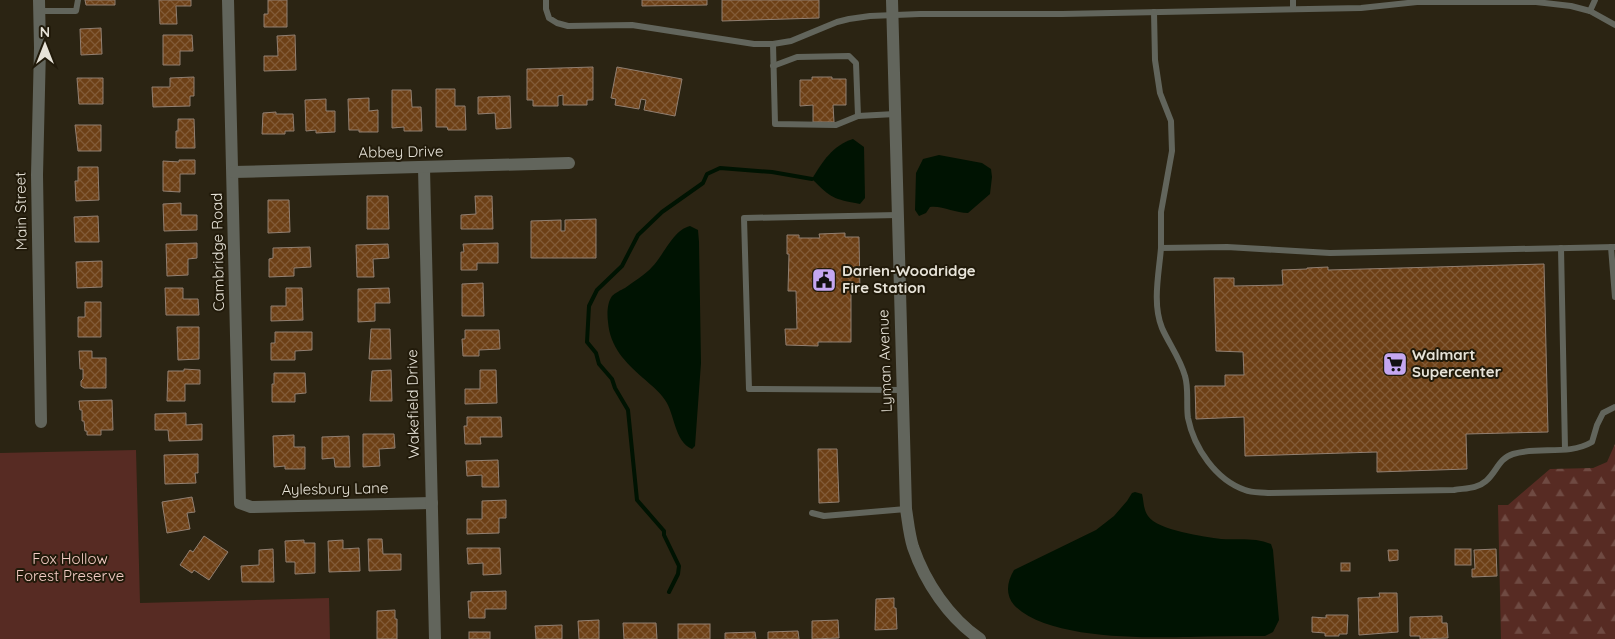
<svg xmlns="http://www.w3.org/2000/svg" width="1615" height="639" font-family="Quicksand,sans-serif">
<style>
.forest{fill:url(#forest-firs)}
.park{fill:#572b23}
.water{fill:#001302}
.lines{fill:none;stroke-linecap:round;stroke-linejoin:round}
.stream{stroke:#001302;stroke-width:4}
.building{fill:url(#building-cross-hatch);stroke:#917f71}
.service{stroke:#62655c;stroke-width:6}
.minor{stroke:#62655c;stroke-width:12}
.tertiary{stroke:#62655c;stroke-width:12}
.labels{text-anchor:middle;stroke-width:4;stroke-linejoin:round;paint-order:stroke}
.street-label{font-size:15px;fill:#e7e3d8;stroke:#211a0a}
.poi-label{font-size:15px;font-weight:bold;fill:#e7e3d8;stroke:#211a0a;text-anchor:start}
.park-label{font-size:15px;fill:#f3ccc5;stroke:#211a0a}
</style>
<defs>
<pattern id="forest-firs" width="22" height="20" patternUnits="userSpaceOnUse" patternTransform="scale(1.25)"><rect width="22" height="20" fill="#572b23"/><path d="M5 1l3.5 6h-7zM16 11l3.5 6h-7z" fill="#6f4a42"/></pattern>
<pattern id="building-cross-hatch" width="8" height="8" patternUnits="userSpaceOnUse" patternTransform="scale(1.25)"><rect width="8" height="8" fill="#6d4016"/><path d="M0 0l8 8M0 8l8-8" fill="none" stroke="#825b37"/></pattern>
</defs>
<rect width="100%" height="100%" fill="#2b2413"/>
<path class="forest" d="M1615 444V639H1501L1498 505H1508L1550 469 1593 468 1607 462Z"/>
<path class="park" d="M136 450 140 603 329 598 330 639H0V453Z"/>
<g class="water">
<path d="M853 139 864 147 865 198 860 204C833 199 831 198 812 179 822 162 833 145 853 139Z"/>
<path d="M939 155 982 163 991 169 992 177 990 194 968 213C955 213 941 205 930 207L926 213 919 216 915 210 916 173 923 159Z"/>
<path d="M690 226 698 230 699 242 701 363 695 446 692 449C674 441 675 414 665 400 659 391 651 385 643 378 625 362 610 347 608 322 607 314 607 303 612 296 615 293 621 290 625 288 633 282 645 275 652 267 664 255 673 230 690 226Z"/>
<path d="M1135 492 1142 494C1144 501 1143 509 1148 516 1157 530 1205 537 1221 539 1238 540 1255 537 1271 544L1273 550 1279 620 1273 632 1265 636C1239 636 1214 636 1189 637 1141 638 1047 639 1014 605 1005 594 1007 582 1014 570L1096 530 1114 516 1127 501 1132 493Z"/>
</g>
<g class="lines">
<path class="stream" d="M669 592 678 574 679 566 664 535V531L637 500 628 410 615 388 612 379 599 364 596 353 587 342 589 306 597 290 622 266 638 235 662 212 703 183 707 174 720 168 772 172 812 179"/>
</g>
<g class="building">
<path d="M85 0H115V5H86Z"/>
<path d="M159 0H191V6H176L177 24H160Z"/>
<path d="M268 0H287V27H264V14H268Z"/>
<path d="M642 0H707V5L642 6Z"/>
<path d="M722 0H819V18L722 21Z"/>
<path d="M101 28 102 54 81 55 80 29Z"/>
<path d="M163 35H192L193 51H180V65H163Z"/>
<path d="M295 35 296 70 264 71V56H278L277 36Z"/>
<path d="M593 67V100H587V105H563V95L558 96V106H533V100H527V69Z"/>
<path d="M617 67 682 79 675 116 644 110 646 100 641 99 639 109 615 105 616 99 611 98Z"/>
<path d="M194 77V96H190V106L153 107 152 87H170V78Z"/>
<path d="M812 77H832V79H846V105H833L834 122H813V105L800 106V80H812Z"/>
<path d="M77 78H103V104H79Z"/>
<path d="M436 89H455V106H465L466 130H448L447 127H436Z"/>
<path d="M392 90H411L412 107H421L422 131H404V127L392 128Z"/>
<path d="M510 96 511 128 496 129 495 113 478 114V97Z"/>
<path d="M369 98V111L378 110V132H359V130H349L348 99Z"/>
<path d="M326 99V111H335V132L316 133V130L306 131 305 100Z"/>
<path d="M276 112V114H293L294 131H285V134H262L263 113Z"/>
<path d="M178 119H194L195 148H176V131H178Z"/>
<path d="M75 125H101V151H78Z"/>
<path d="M179 160H195V174H180V192L163 191V161L179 162Z"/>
<path d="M78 167H98L99 200 76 201 75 181H78Z"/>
<path d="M367 196H388L389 229H367Z"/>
<path d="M475 196H492L493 229H461V215L476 214Z"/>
<path d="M268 200H289L290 232 268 233Z"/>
<path d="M181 203V215H197V230L164 231 163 204Z"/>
<path d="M98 216 99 242H75L74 217Z"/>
<path d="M596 219V258H531V221L561 220V231H565V220Z"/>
<path d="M845 233V237H859L860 291H851V342H818V346L786 345 785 329H797L796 291H788L789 254H787V235H799V238H820L819 234Z"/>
<path d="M197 243V258L188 259V275L167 276 166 244Z"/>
<path d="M498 243V263H477V270H461V252H464L463 244Z"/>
<path d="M388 244 389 258 373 259 374 277H357L356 245Z"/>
<path d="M310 247 311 267 294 268V276L269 277V259L273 258V248Z"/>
<path d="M102 261V287L77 288 76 262Z"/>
<path d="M1544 264 1548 432 1466 434 1467 469 1377 472V452L1245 456 1244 417 1196 419 1195 386H1225V375H1244L1243 352 1216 351 1214 278H1234V286L1283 285 1282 270 1307 269V268L1328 267V270Z"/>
<path d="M483 283 484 316H462V284Z"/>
<path d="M165 288H183V299H198L199 315H166Z"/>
<path d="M286 288H302L303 320 271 321V306H286Z"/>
<path d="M389 288 390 303H375V321L358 322V289Z"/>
<path d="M85 302H101V337H78V317H85Z"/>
<path d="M177 327H199V359L178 360Z"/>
<path d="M371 329H390L391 359H369Z"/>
<path d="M465 330H499L500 349 479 350V356H463L462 339H465Z"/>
<path d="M275 332H312V350L295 351V360H271V343H275Z"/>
<path d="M79 351H92V358H106V388H84L81 386V381L83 379V369H80Z"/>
<path d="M184 369 200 370V384H185V401H167L168 371H184Z"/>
<path d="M391 370 392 401H370L372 371Z"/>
<path d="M480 370H496L497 403 465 404V389H480Z"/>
<path d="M274 373H305L306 393 295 394V402H272V384H274Z"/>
<path d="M112 400 113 430H101V435H87V431H85L84 421H82V410H80L79 401Z"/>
<path d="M186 413V425L202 424V440L169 441 168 430H155V414Z"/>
<path d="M467 417H501L502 437H480L481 444H465L464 426H467Z"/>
<path d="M363 434H394L395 448 379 449 380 466 363 467Z"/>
<path d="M294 435V447H305V469H285V466L274 467 273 436Z"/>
<path d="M349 436 350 467H335L334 458 322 459V437Z"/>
<path d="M818 449H837L839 502 819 503Z"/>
<path d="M198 454V473H195L196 483 165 484 164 455Z"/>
<path d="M498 460 499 487H482V475L467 476 466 461Z"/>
<path d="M192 497 195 512 187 513 190 529 167 533 162 502Z"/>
<path d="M506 500V518H499V533L467 534V519H482V501Z"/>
<path d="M204 536 228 552 209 580 194 570 192 573 180 565 190 550 193 552Z"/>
<path d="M368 539H382L383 554H401V570L369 571Z"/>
<path d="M304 540V543H315V573L295 574V562H286L285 541Z"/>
<path d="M343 540V549L359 548 360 571 329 572 328 541Z"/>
<path d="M467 548H500L501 574 483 575V563L468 564Z"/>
<path d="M273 549 274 582H242L241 566 259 565V550Z"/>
<rect x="1455" y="549" width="16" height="16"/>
<path d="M1496 549 1497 576 1472 577V569H1475L1474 550Z"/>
<path d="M1388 550H1398V560L1389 561Z"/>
<rect x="1341" y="563" width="9" height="8"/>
<path d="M506 591V609H485V618H469L468 601H471V592Z"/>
<path d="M1379 593H1397L1398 632 1359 635 1358 598 1380 597Z"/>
<path d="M894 598V608H896L897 629 875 630 876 599Z"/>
<path d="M395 610V619H397V639H377V611Z"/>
<path d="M1326 615H1348L1347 634H1339V636H1325V633L1312 632V617L1326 618Z"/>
<path d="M1442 616V623H1447L1448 638 1420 639V636H1410V617Z"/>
<path d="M599 620V639H579L578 621Z"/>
<path d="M838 620 839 638 812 639V621Z"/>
<path d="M623 623H656L657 639H624Z"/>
<rect x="678" y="624" width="32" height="15"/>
<path d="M562 625V639H536L535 626Z"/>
<path d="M798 631 799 639H768V632Z"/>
<rect x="469" y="632" width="21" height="7"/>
<path d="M755 632 756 639H725V633Z"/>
</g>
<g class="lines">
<g class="service">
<path d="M546 0V9L549 18 557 23 568 26 632 25 754 44H773L791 41 837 22 849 19 870 16 920 14H1062L1361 8 1417 2H1536L1571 6 1590 11 1615 25"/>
<path d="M1293 0V8"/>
<path d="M39 11H76L78 0"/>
<path d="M1590 11 1595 0"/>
<path d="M1154 12 1155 60 1160 93 1171 121 1172 151 1161 212V248L1227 247 1330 253 1615 247"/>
<path d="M773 44 775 124 836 125 858 116 895 114"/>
<path d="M773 66 797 57 849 56 856 63 858 116"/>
<path d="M898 215 744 218 749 389 902 390"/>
<path d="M1611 247 1615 297"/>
<path d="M1161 248C1159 273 1152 304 1162 328 1169 344 1180 358 1185 376 1189 389 1186 405 1188 418 1194 448 1216 480 1245 490 1252 493 1261 492 1268 493L1454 490C1465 488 1477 489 1486 481 1496 473 1499 458 1513 454 1539 446 1568 456 1592 442L1597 425 1603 413 1615 407"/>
<path d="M1561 248 1565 449"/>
<path d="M812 513 824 516 906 509"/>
</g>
<g class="minor">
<path d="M39 0 40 48 37 175 41 422"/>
<path d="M228 0 240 503 251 507 432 503"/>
<path d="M424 168 435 639"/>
<path d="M233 172 569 163"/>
</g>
<path class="tertiary" d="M892 0 906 509C908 521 909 534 913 547 925 582 949 618 980 639"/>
</g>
<defs>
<symbol id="civic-square" viewBox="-11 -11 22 22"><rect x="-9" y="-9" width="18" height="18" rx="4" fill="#c4a7f1" stroke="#211a0a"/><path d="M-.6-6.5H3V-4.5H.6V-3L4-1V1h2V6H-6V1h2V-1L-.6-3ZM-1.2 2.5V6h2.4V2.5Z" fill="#111"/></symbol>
<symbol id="supermarket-square" viewBox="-11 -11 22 22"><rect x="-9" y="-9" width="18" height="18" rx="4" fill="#c4a7f1" stroke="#211a0a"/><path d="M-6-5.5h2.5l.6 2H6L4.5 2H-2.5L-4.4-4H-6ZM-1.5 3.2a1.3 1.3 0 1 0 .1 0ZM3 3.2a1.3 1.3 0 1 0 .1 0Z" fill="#111"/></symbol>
</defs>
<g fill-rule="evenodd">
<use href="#civic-square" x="810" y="266" width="28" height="28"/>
<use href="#supermarket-square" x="1381" y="350" width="28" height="28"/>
</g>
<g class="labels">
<g class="street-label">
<text transform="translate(401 152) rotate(-1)" y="5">Abbey Drive</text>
<text transform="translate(21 211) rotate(-91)" y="5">Main Street</text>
<text transform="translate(218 252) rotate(-91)" y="5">Cambridge Road</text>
<text transform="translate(885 361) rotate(-92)" y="5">Lyman Avenue</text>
<text transform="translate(413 404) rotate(-91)" y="5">Wakefield Drive</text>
<text transform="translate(335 489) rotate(-1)" y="5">Aylesbury Lane</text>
</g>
<g class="poi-label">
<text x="842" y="276">Darien-Woodridge<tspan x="842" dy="17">Fire Station</tspan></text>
<text x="1412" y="360">Walmart<tspan x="1412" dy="17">Supercenter</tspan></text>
</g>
<g class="park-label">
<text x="70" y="564">Fox Hollow<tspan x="70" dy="17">Forest Preserve</tspan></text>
</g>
</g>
<g transform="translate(45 45)" stroke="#211a0a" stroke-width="4" paint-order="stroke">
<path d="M0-4L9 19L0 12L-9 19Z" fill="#e7e3d8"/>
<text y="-8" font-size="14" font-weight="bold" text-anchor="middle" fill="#e7e3d8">N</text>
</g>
</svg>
